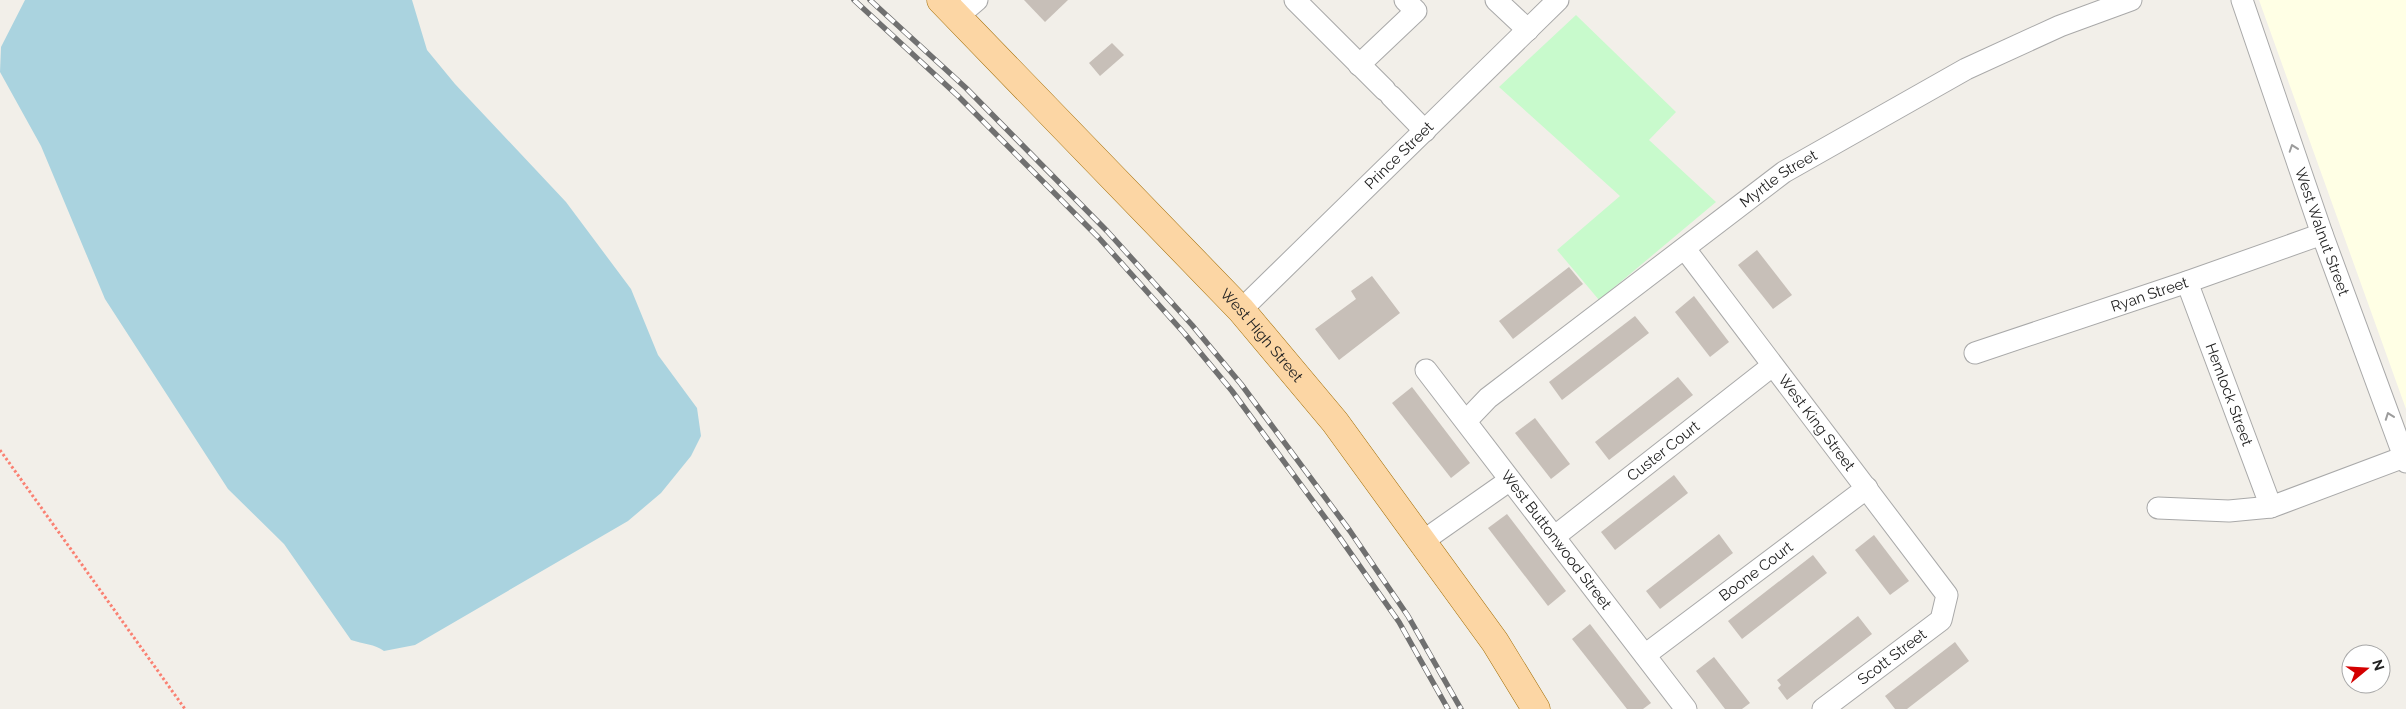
<svg xmlns="http://www.w3.org/2000/svg" width="2406" height="709" font-family="Raleway,sans-serif">
<style>
.education{fill:#ffffe5}
.park{fill:#c8facc}
.water{fill:#aad3df}
.building{fill:#c7bfb8}
.lines{fill:none;stroke-linecap:round;stroke-linejoin:round}
.minor-casing{stroke:#a9a9a9;stroke-width:23}
.major-casing{stroke:#a06b00;stroke-width:29}
.path{stroke:#fa8072;stroke-width:3;stroke-dasharray:2.5 2.5;stroke-linecap:butt}
.minor{stroke:#fff;stroke-width:21}
.major{stroke:#fcd6a4;stroke-width:28}
.rail-casing{stroke:#707070;stroke-width:5.5}
.rail{stroke:#fff;stroke-width:4;stroke-dasharray:11;stroke-linecap:butt}
.oneway{stroke:#9c9c9c}
.labels{text-anchor:middle;stroke-width:4;stroke-linejoin:round;paint-order:stroke}
.street-label{font-size:15px;fill:#222;stroke:#fff}
</style>
<rect width="100%" height="100%" fill="#f2efe9"/>
<path class="education" d="M2259 0H2406V409Z"/>
<path class="park" d="M1576 15 1676 112 1649 140 1716 202 1599 300 1557 250 1620 196 1499 87Z"/>
<path class="water" d="M25 0H412L427 50 455 84 566 202 631 289 658 355 697 408 701 436 691 456 661 493 628 521 415 645 384 651C375 644 363 644 351 640L284 544 228 489 105 299 41 146 0 72 1 47Z"/>
<g class="building">
<path d="M1024 0H1068L1045 22Z"/>
<path d="M1112 43 1124 55 1100 76 1089 63Z"/>
<path d="M1757 250 1792 295 1773 309 1738 265Z"/>
<path d="M1569 267 1583 284 1513 339 1499 321Z"/>
<path d="M1372 276 1400 313 1339 360 1315 329 1356 299 1351 291Z"/>
<path d="M1694 296 1729 342 1710 357 1675 312Z"/>
<path d="M1635 316 1649 333 1562 400 1549 382Z"/>
<path d="M1678 377 1693 395 1609 460 1595 442Z"/>
<path d="M1412 387 1470 463 1451 478 1392 403Z"/>
<path d="M1535 418 1570 464 1551 479 1515 433Z"/>
<path d="M1674 475 1688 493 1615 550 1601 532Z"/>
<path d="M1507 514 1566 591 1548 606 1488 528Z"/>
<path d="M1719 534 1733 553 1660 609 1646 591Z"/>
<path d="M1874 535 1909 581 1890 595 1855 550Z"/>
<path d="M1813 555 1827 573 1742 639 1728 621Z"/>
<path d="M1858 616 1872 634 1787 700 1778 688 1781 685 1777 680Z"/>
<path d="M1590 624 1651 703 1643 709H1627L1572 639Z"/>
<path d="M1955 642 1969 661 1907 709H1895L1885 696Z"/>
<path d="M1714 657 1750 703 1742 709H1725L1696 671Z"/>
</g>
<g class="lines">
<defs>
<g id="minor">
<path d="M1295 0 1385 90"/>
<path d="M1496 0 1528 30"/>
<path id="s1" d="M2242 0 2322 234 2406 462"/>
<path d="M957 17 977 0"/>
<path d="M1359 65 1416 11 1405 0"/>
<path d="M1391 96 1425 131"/>
<path id="s2" d="M1685 249 1947 595 1941 620 1823 709"/>
<path id="s3" d="M2187 282 2271 507 2404 457"/>
<path id="s4" d="M1241 310 1558 0"/>
<path id="s5" d="M1975 353 2187 282 2322 234"/>
<path id="s6" d="M1426 370 1686 709"/>
<path id="s7" d="M1466 421 1488 398 1784 172 1966 69 2060 26 2131 0"/>
<path d="M2158 508 2229 511 2271 507"/>
<path id="s8" d="M1554 537 1772 366"/>
<path d="M1423 541 1510 480"/>
<path id="s9" d="M1645 655 1867 488"/>
</g>
<g id="major">
<path id="s10" d="M941 0 1241 310 1335 422 1495 642 1536 709"/>
</g>
</defs>
<use href="#minor" class="minor-casing"/>
<use href="#major" class="major-casing"/>
<path class="path" d="M0 450 185 709"/>
<use href="#minor" class="minor"/>
<use href="#major" class="major"/>
<defs>
<g id="rail">
<path d="M854 0 958 96 1099 238 1184 333 1232 391 1340 538 1399 622 1448 709"/>
<path d="M870 0 966 88 1107 231 1192 325 1241 384 1350 531 1408 616 1461 709"/>
</g>
</defs>
<use href="#rail" class="rail-casing"/>
<use href="#rail" class="rail"/>
</g>
<defs><path id="oneway-chevron" d="M-2-3.5L2.5 0L-2 3.5" fill="none" stroke-width="1.6" stroke-linecap="round" stroke-linejoin="round" transform="scale(1.25)"/></defs>
<g class="oneway">
<use href="#oneway-chevron" transform="translate(2293 148) rotate(-109)"/>
<use href="#oneway-chevron" transform="translate(2389 416) rotate(-110)"/>
</g>
<g class="labels">
<g class="street-label">
<text dy="5" stroke="none"><textPath href="#s4" startOffset="221">Prince Street</textPath></text>
<text dy="5" stroke="none"><textPath href="#s7" startOffset="396">Myrtle Street</textPath></text>
<text dy="5" stroke="none"><textPath href="#s1" startOffset="245">West Walnut Street</textPath></text>
<text dy="5" stroke="none"><textPath href="#s5" startOffset="184">Ryan Street</textPath></text>
<text dy="5" stroke="none"><textPath href="#s10" startOffset="464">West High Street</textPath></text>
<text dy="5" stroke="none"><textPath href="#s3" startOffset="120">Hemlock Street</textPath></text>
<text dy="5" stroke="none"><textPath href="#s2" startOffset="218">West King Street</textPath></text>
<text dy="5" stroke="none"><textPath href="#s8" startOffset="139">Custer Court</textPath></text>
<text dy="5" stroke="none"><textPath href="#s6" startOffset="214">West Buttonwood Street</textPath></text>
<text dy="5" stroke="none"><textPath href="#s9" startOffset="139">Boone Court</textPath></text>
<text transform="translate(1892 657) rotate(-37)" y="5">Scott Street</text>
</g>
</g>
<g transform="translate(2366 669) rotate(72)"><circle r="24" fill="#ffffff" stroke="#a7a7a7"/>
<path d="M0-4L9 19L0 12L-9 19Z" fill="#d40000"/>
<text y="-8" font-size="14" font-weight="bold" text-anchor="middle" fill="#222222">N</text>
</g>
</svg>
